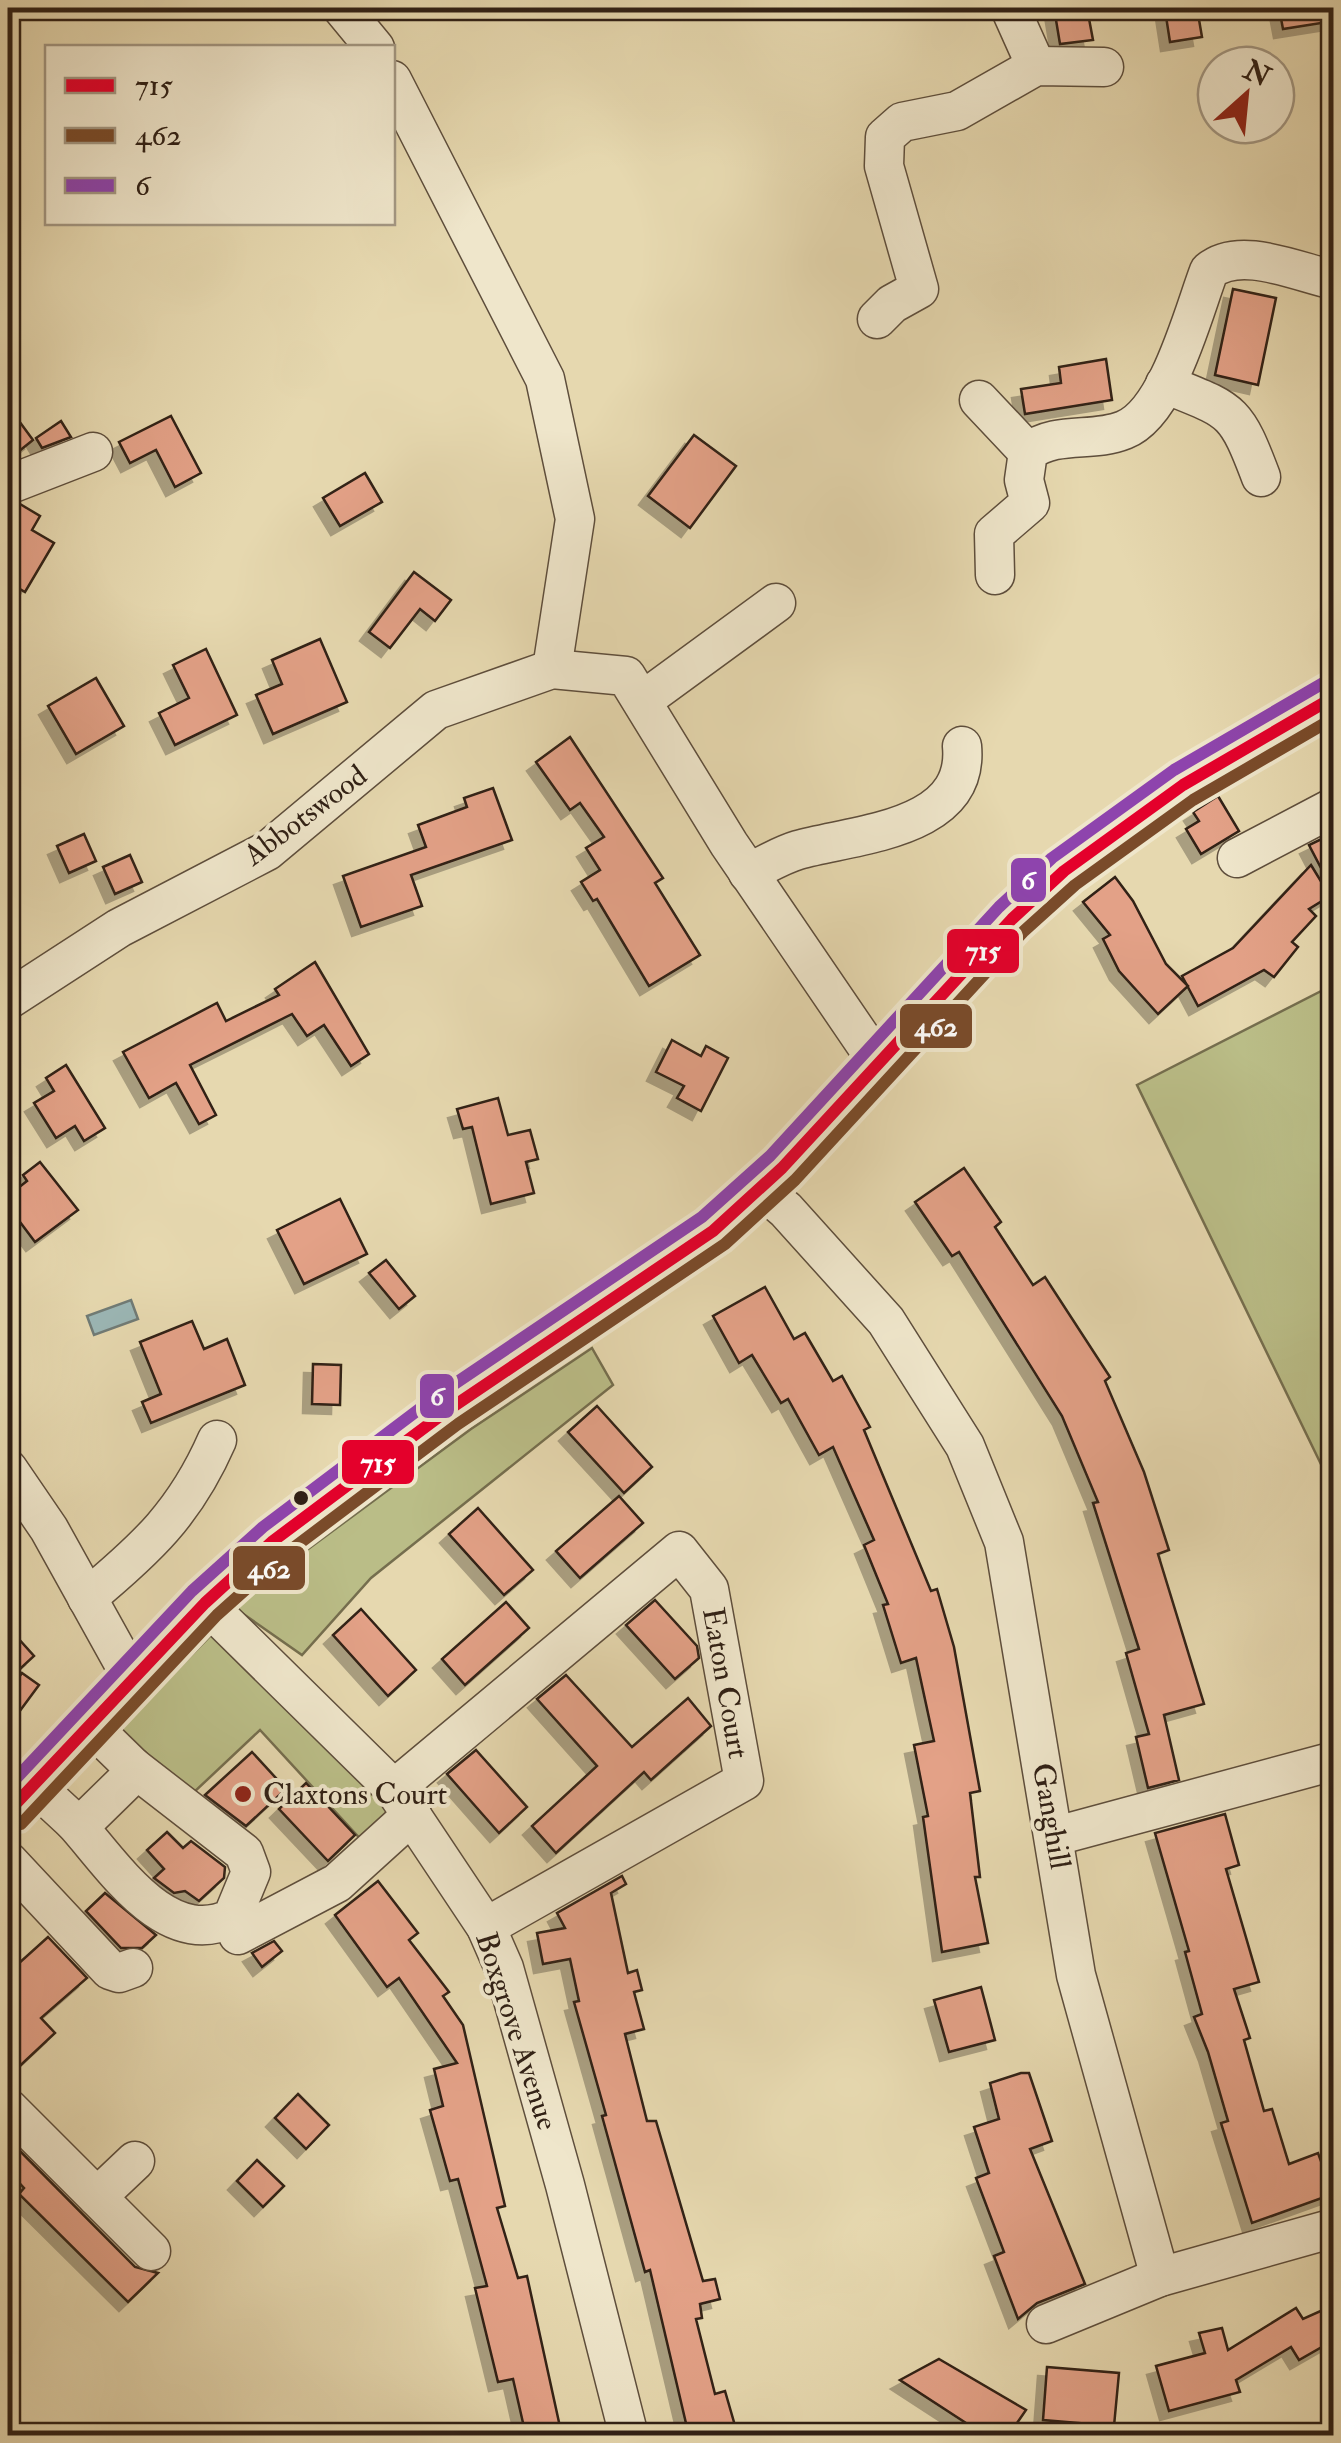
<svg xmlns="http://www.w3.org/2000/svg" width="1341" height="2443" font-family="'IM FELL Double Pica',serif">
<style>
.green{fill:#babd87;stroke:#756e4e;stroke-width:2.5}
.water{fill:#9bb7b6;stroke:#707b76;stroke-width:2.5}
.building{fill:#e3a187;stroke:#302015;stroke-width:2.5;filter:url(#shadow)}
.lines{fill:none;stroke-linecap:round;stroke-linejoin:round}
.minor-casing{stroke:#5e4e3c;stroke-width:41}
.major-casing{stroke:#302015;stroke-width:51}
.minor{stroke:#efe6cb;stroke-width:38}
.major{stroke:#e3bc78;stroke-width:48}
.bus-1-casing{stroke:#efe6cb;stroke-width:20}
.bus-2-casing{stroke:#efe6cb;stroke-width:20}
.bus-3-casing{stroke:#efe6cb;stroke-width:20}
.bus-1{stroke:#e4002b;stroke-width:12}
.bus-2{stroke:#7a4b2a;stroke-width:12}
.bus-3{stroke:#8e44ad;stroke-width:12}
.bus-dot{fill:#302015;stroke:#efe6cb;stroke-width:4}
.poi-dot{fill:#8f2418;stroke:#efe6cb;stroke-width:4}
.labels{text-anchor:middle;stroke-width:8;stroke-linejoin:round;paint-order:stroke}
.street-label{font-size:30px;fill:#302015;stroke:#efe6cb}
.poi-label{font-size:30px;fill:#302015;stroke:#efe6cb;text-anchor:start}
.line-badge{stroke:#efe6cb;stroke-width:4}
.badge-label{font-size:28px;text-anchor:middle;font-weight:bold;fill:#fff}
</style>
<defs>
<filter id="shadow"><feDropShadow dx="-9" dy="9" stdDeviation="0" flood-color="#0004"/></filter>
</defs>
<rect width="100%" height="100%" fill="#e6d8af"/>
<filter id="stains"><feTurbulence type="fractalNoise" baseFrequency=".002" numOctaves="4"/><feColorMatrix values="0 0 0 0 .2 0 0 0 0 .09 0 0 0 0 .02 0 0 0 .5 -.17"/></filter>
<radialGradient id="worn" r=".72"><stop offset=".6" stop-color="#630" stop-opacity="0"/><stop offset="1" stop-color="#630" stop-opacity=".3"/></radialGradient>
<g class="green">
<path d="M1333 985V1489L1137 1085Z"/>
<path d="M592 1348 613 1385 371 1578 302 1655 229 1604 273 1541 300 1555 471 1429Z"/>
<path d="M212 1634 398 1814 366 1845 260 1730 191 1795 111 1737Z"/>
</g>
<path class="water" d="M131 1300 138 1319 94 1335 87 1316Z"/>
<g class="building">
<path d="M1054 8H1087L1093 40 1060 44Z"/>
<path d="M1197 8 1202 37 1170 42 1165 10Z"/>
<path d="M1279 8H1334V21L1283 29Z"/>
<path d="M1233 289 1276 298 1258 385 1215 375Z"/>
<path d="M1106 359 1112 400 1025 414 1021 389 1061 383 1059 367Z"/>
<path d="M8 406 33 440 8 460Z"/>
<path d="M171 416 201 473 175 487 156 450 130 463 119 442Z"/>
<path d="M61 421 71 437 42 448 36 438Z"/>
<path d="M694 435 736 466 690 528 648 496Z"/>
<path d="M365 473 382 502 340 526 323 498Z"/>
<path d="M20 504 40 516 32 530 54 543 25 592 8 582V507Z"/>
<path d="M414 572 451 600 435 621 420 609 390 648 369 632Z"/>
<path d="M320 639 347 702 273 734 256 695 282 684 272 660Z"/>
<path d="M206 649 237 715 175 745 159 713 189 698 173 665Z"/>
<path d="M96 678 124 726 76 754 48 706Z"/>
<path d="M570 737 663 878 655 883 700 955 649 986 597 899 593 901 581 882 600 870 586 848 604 837 580 803 570 810 536 762Z"/>
<path d="M493 788 512 840 411 875 422 906 361 927 343 876 426 847 418 825 467 807 464 798Z"/>
<path d="M1218 796 1239 831 1201 854 1186 829 1199 821 1193 812Z"/>
<path d="M1334 833V893L1309 845Z"/>
<path d="M84 834 96 861 69 873 57 846Z"/>
<path d="M130 855 142 882 115 894 103 867Z"/>
<path d="M1311 865 1330 896 1309 909 1316 916 1292 942 1298 947 1274 977 1264 970 1198 1006 1182 976 1233 948Z"/>
<path d="M1115 877 1133 901 1166 964 1188 986 1158 1014 1119 971 1103 939 1110 935 1083 902Z"/>
<path d="M315 962 369 1054 351 1066 324 1025 307 1036 292 1014 190 1065 216 1115 199 1124 176 1083 149 1098 123 1052 217 1003 226 1021 279 995 275 989Z"/>
<path d="M672 1040 701 1056 706 1046 728 1058 701 1111 677 1098 684 1086 656 1072Z"/>
<path d="M66 1065 105 1128 84 1141 75 1126 56 1138 34 1103 54 1091 46 1078Z"/>
<path d="M498 1098 508 1135 530 1130 538 1159 526 1162 534 1193 491 1204 472 1127 463 1129 457 1109Z"/>
<path d="M40 1162 78 1210 35 1242 8 1206 18 1199 13 1192 27 1181 23 1175Z"/>
<path d="M964 1168 1001 1222 995 1227 1033 1285 1045 1277 1110 1377 1105 1381 1144 1472 1169 1550 1158 1554 1204 1704 1164 1715 1179 1780 1148 1788 1136 1737 1149 1734 1126 1653 1139 1649 1093 1503 1098 1502 1062 1416 959 1252 952 1256 915 1202Z"/>
<path d="M340 1199 367 1254 304 1284 277 1230Z"/>
<path d="M386 1260 415 1296 399 1309 369 1273Z"/>
<path d="M765 1287 794 1339 805 1333 833 1381 842 1376 870 1427 864 1430 931 1591 937 1589 954 1647 980 1791 970 1793 980 1877H975L988 1943 942 1952 923 1817 928 1816 914 1745 934 1741 916 1658 901 1663 883 1605 888 1604 864 1545 874 1540 833 1447 819 1455 788 1399 781 1403 752 1355 739 1363 713 1316Z"/>
<path d="M192 1321 204 1349 227 1339 245 1385 151 1423 142 1402 161 1394 140 1342Z"/>
<path d="M313 1364 341 1365 340 1405 312 1404Z"/>
<path d="M597 1406 652 1467 624 1493 568 1432Z"/>
<path d="M619 1496 643 1523 580 1578 556 1551Z"/>
<path d="M478 1508 533 1570 504 1595 449 1534Z"/>
<path d="M655 1600 697 1646 699 1658 675 1679 626 1625Z"/>
<path d="M506 1602 529 1628 465 1685 442 1659Z"/>
<path d="M361 1609 416 1670 388 1696 333 1635Z"/>
<path d="M8 1627 34 1656 8 1680Z"/>
<path d="M22 1673 39 1685 8 1727V1692Z"/>
<path d="M566 1675 632 1747 688 1698 711 1726 651 1780 644 1772 556 1853 532 1826 597 1766 537 1699Z"/>
<path d="M476 1750 527 1807 499 1833 447 1774Z"/>
<path d="M252 1752 286 1789 246 1826 205 1795Z"/>
<path d="M306 1783 355 1835 328 1861 279 1809Z"/>
<path d="M1225 1814 1239 1865 1226 1869 1259 1982 1234 1989 1250 2038 1244 2040 1264 2111 1272 2109 1289 2164 1318 2153 1333 2194 1252 2223 1221 2123 1228 2121 1208 2052 1194 2017 1202 2014 1185 1952 1189 1951 1155 1833Z"/>
<path d="M167 1832 183 1848 191 1841 225 1867 224 1878 199 1901 185 1891 174 1893 154 1878 164 1869 147 1850Z"/>
<path d="M622 1876 626 1884 611 1893 628 1973 637 1970 642 1990 634 1992 644 2029 625 2034 647 2121H656L703 2281 715 2279 720 2299 700 2304 702 2318 696 2319 715 2394 725 2391 738 2436H689L650 2270 645 2272 602 2116 606 2115 574 2002 579 2001 570 1959 543 1964 537 1933 565 1928 557 1913Z"/>
<path d="M378 1881 418 1933 409 1940 449 1992 443 1996 463 2025 505 2206 497 2208 518 2278 527 2276 562 2436H526L513 2379 498 2382 475 2288 487 2286 458 2179 450 2181 430 2110 443 2106 434 2069 457 2063 399 1978 387 1987 335 1915Z"/>
<path d="M105 1893 156 1935 142 1948H121L86 1911Z"/>
<path d="M48 1937 87 1978 41 2018 55 2033 8 2077V1973Z"/>
<path d="M274 1941 282 1951 262 1967 252 1953Z"/>
<path d="M981 1987 995 2040 949 2052 934 2000Z"/>
<path d="M1021 2073H1029L1052 2141 1030 2149 1085 2284 1037 2303 1018 2319 994 2256 1004 2252 976 2178 989 2173 974 2127 999 2119 990 2083Z"/>
<path d="M298 2094 329 2125 306 2149 275 2118Z"/>
<path d="M8 2139 135 2267 158 2273 128 2302 19 2194 24 2188 11 2174 8 2178Z"/>
<path d="M257 2160 284 2186 263 2207 237 2181Z"/>
<path d="M1334 2305V2340L1299 2360 1291 2347 1236 2380 1240 2392 1169 2411 1156 2366 1205 2353 1199 2333 1222 2328 1228 2350 1296 2308 1303 2319Z"/>
<path d="M939 2359 1026 2410 1008 2436H986L900 2380Z"/>
<path d="M1047 2367 1119 2373 1114 2426 1043 2420Z"/>
</g>
<g class="lines">
<defs>
<g id="minor">
<path d="M342 8 375 48"/>
<path d="M1010 8 1036 66"/>
<path d="M392 80 545 379 575 519 552 669"/>
<path d="M877 319 892 304 919 289 884 166 885 137 902 122 957 111 1036 66 1104 67"/>
<path d="M1165 384C1232 411 1235 408 1261 477"/>
<path d="M979 400 1028 452"/>
<path d="M8 485 93 452"/>
<path d="M995 575 994 534 1030 503 1024 480 1028 452C1057 430 1092 443 1124 430 1168 413 1193 313 1209 271 1240 245 1297 272 1334 280"/>
<path d="M642 701 776 603"/>
<path d="M1237 858 1334 807"/>
<path d="M748 873C765 865 781 855 798 850 853 834 970 831 962 746"/>
<path d="M8 1000 119 928 267 851 436 710 552 669 626 676 729 844 866 1045 881 1059"/>
<path d="M760 1188 786 1210 886 1321 965 1446 1004 1542 1076 1975 1160 2277"/>
<path d="M8 1469 49 1529 134 1682"/>
<path d="M87 1598C147 1548 185 1513 217 1440"/>
<path d="M205 1603 394 1789 486 1927 504 1968 565 2185 629 2436"/>
<path d="M34 1785 74 1822H84L130 1777 133 1767 91 1726"/>
<path d="M394 1789 679 1551 709 1589 744 1781 486 1927"/>
<path d="M74 1822C113 1865 165 1950 232 1918L251 1872 244 1853 133 1767"/>
<path d="M1056 1836 1334 1761"/>
<path d="M8 1861 110 1970 119 1973 133 1968"/>
<path d="M238 1935 337 1883 412 1815"/>
<path d="M8 2108 151 2251"/>
<path d="M97 2197 135 2161"/>
<path d="M1046 2324 1160 2277 1334 2228"/>
</g>
<path id="major" d="M8 1812 205 1603 273 1541 448 1410 713 1231 782 1168 1012 919 1064 871 1183 785 1334 697"/>
</defs>
<use href="#minor" class="minor-casing"/>
<use href="#major" class="major-casing"/>
<use href="#minor" class="minor"/>
<use href="#major" class="major"/>
<defs>
<path id="bus-1" d="M8 1812 205 1603 273 1541 448 1410 713 1231 782 1168 1012 919 1064 871 1183 785 1334 697"/>
<path id="bus-2" d="M21 1824 217 1615 284 1555 458 1424 725 1244 795 1180 1024 931 1075 885 1193 800 1334 718"/>
<path id="bus-3" d="M8 1787 192 1591 263 1527 438 1395 702 1217 770 1156 999 907 1052 858 1174 770 1325 682"/>
</defs>
<use href="#bus-1" class="bus-1-casing"/>
<use href="#bus-2" class="bus-2-casing"/>
<use href="#bus-3" class="bus-3-casing"/>
<use href="#bus-1" class="bus-1"/>
<use href="#bus-2" class="bus-2"/>
<use href="#bus-3" class="bus-3"/>
</g>
<circle class="bus-dot" cx="301" cy="1498" r="9"/>
<circle class="poi-dot" cx="243" cy="1794" r="10"/>
<g class="labels">
<g class="street-label">
<text transform="translate(305 815) rotate(-37)" y="10">Abbotswood</text>
<text transform="translate(726 1683) rotate(80)" y="10">Eaton Court</text>
<text transform="translate(1052 1816) rotate(80)" y="10">Ganghill</text>
<text transform="translate(517 2031) rotate(72)" y="10">Boxgrove Avenue</text>
</g>
<g class="poi-label">
<text x="263" y="1804">Claxtons Court</text>
</g>
</g>
<g class="line-badge">
<rect x="1009" y="856" width="39" height="48" rx="10" fill="#8e44ad"/>
<rect x="945" y="927" width="76" height="48" rx="10" fill="#e4002b"/>
<rect x="898" y="1002" width="76" height="48" rx="10" fill="#7a4b2a"/>
<rect x="418" y="1372" width="38" height="48" rx="10" fill="#8e44ad"/>
<rect x="340" y="1438" width="76" height="48" rx="10" fill="#e4002b"/>
<rect x="231" y="1544" width="76" height="48" rx="10" fill="#7a4b2a"/>
</g>
<g class="badge-label">
<text x="1028" y="889">6</text>
<text x="983" y="960">715</text>
<text x="936" y="1036">462</text>
<text x="437" y="1405">6</text>
<text x="378" y="1472">715</text>
<text x="269" y="1578">462</text>
</g>
<rect width="1341" height="2443" fill="none" stroke="#e6d8af" stroke-width="40"/>
<rect x="10" y="10" width="1321" height="2423" fill="none" stroke="#302015" stroke-width="5"/>
<rect x="20" y="20" width="1301" height="2403" fill="none" stroke="#302015" stroke-width="2.5"/>
<rect x="45" y="45" width="350" height="180" fill="#efe6cb" stroke="#a39782" stroke-width="2.5"/>
<rect x="65" y="78" width="50" height="15" fill="#e4002b" stroke="#a39782" stroke-width="2.5"/>
<text x="135" y="95" font-size="30" fill="#302015">715</text>
<rect x="65" y="128" width="50" height="15" fill="#7a4b2a" stroke="#a39782" stroke-width="2.5"/>
<text x="135" y="145" font-size="30" fill="#302015">462</text>
<rect x="65" y="178" width="50" height="15" fill="#8e44ad" stroke="#a39782" stroke-width="2.5"/>
<text x="135" y="195" font-size="30" fill="#302015">6</text>
<g transform="translate(1246 95) rotate(27)"><circle r="48" fill="#efe6cb" stroke="#a39782" stroke-width="2.5"/>
<path d="M0-8L18 38L0 25L-18 38Z" fill="#8f2418"/>
<text y="-15" font-size="28" font-weight="bold" text-anchor="middle" fill="#302015">N</text>
</g>
<rect width="100%" height="100%" filter="url(#stains)"/>
<rect width="100%" height="100%" fill="url(#worn)"/>
</svg>
